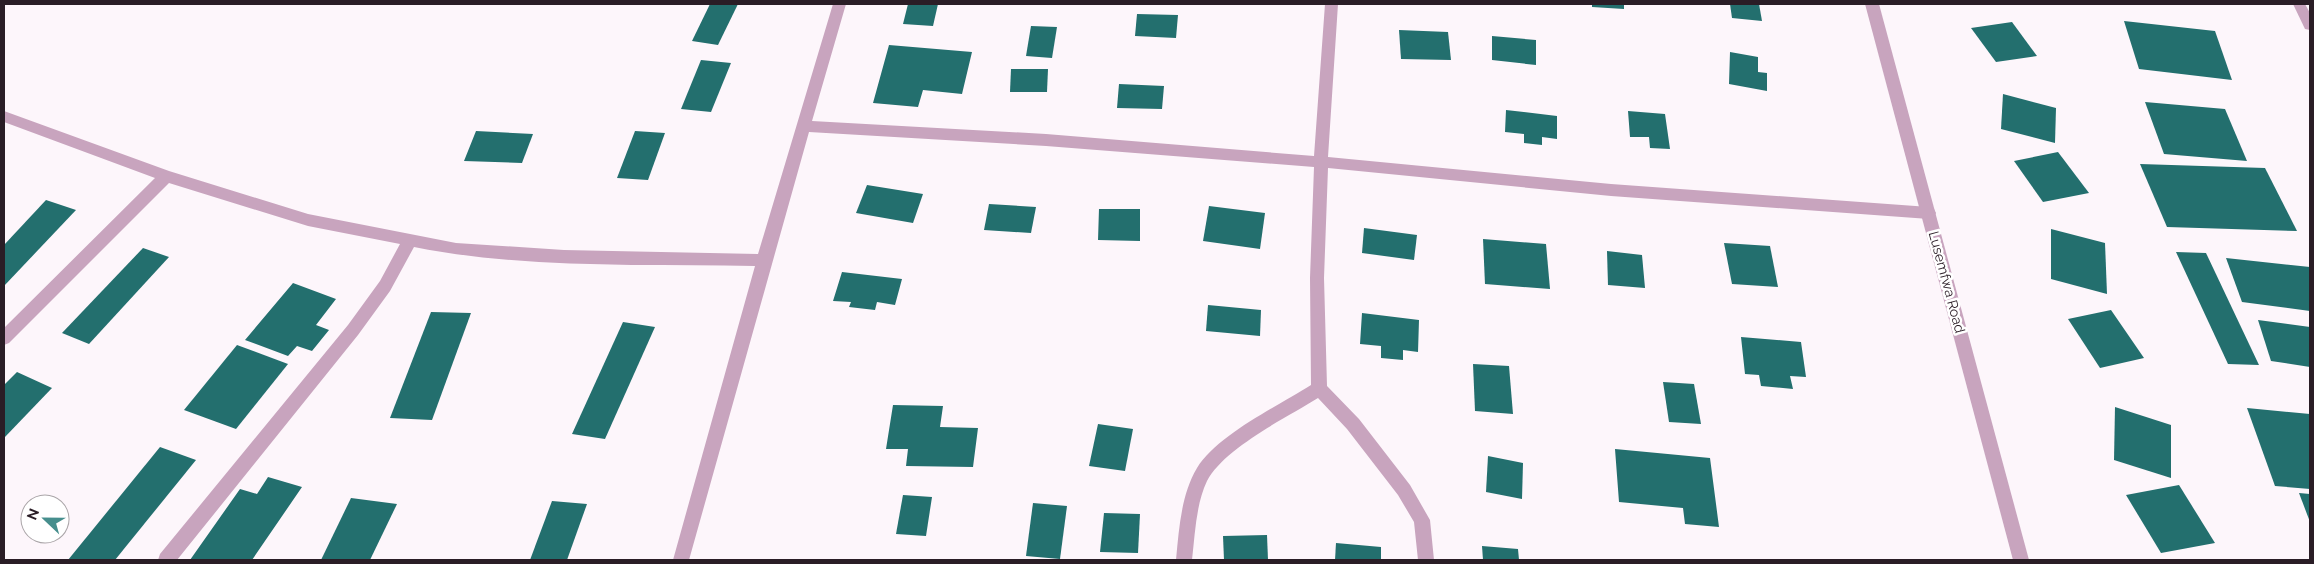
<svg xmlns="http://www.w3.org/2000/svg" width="2314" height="564" font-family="Raleway,sans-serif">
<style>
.building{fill:#236f6e}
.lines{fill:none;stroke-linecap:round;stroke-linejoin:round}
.minor{fill:#c8a4be;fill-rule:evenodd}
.tertiary{fill:#c8a4be;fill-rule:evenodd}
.labels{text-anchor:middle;stroke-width:5;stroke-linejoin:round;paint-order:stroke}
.street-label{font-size:14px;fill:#2a1d26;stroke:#fff}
</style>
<rect width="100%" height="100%" fill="#fdf6fb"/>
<g class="building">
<path d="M710 4H738L718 45 692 41Z"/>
<path d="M908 4H938L933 26 903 24Z"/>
<path d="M1592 4H1624V9L1592 7Z"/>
<path d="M1730 4H1759L1762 21 1732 18Z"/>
<path d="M1137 14 1178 15 1176 38 1135 36Z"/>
<path d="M2124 21 2215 31 2232 80 2139 69Z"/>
<path d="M2012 22 2037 56 1996 62 1971 28Z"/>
<path d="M1031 26 1057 27 1052 58 1026 56Z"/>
<path d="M1399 30 1448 32 1451 60 1401 59Z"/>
<path d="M1492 36 1536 40V65L1492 60Z"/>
<path d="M889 45 972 52 962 94 923 90 918 107 873 103Z"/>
<path d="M1730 52 1758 57V72L1767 73V91L1729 84Z"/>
<path d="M701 60 731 63 711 112 681 109Z"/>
<path d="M1011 69H1048L1047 92H1010Z"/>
<path d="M1119 84 1164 86 1162 109 1117 108Z"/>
<path d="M2003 94 2056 108 2055 143 2001 129Z"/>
<path d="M2145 102 2225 109 2247 161 2164 154Z"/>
<path d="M1506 110 1557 116V139L1542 137V145L1524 143V134L1505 132Z"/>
<path d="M1628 111 1665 114 1670 149 1650 148 1649 137H1630Z"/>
<path d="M476 131 533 134 522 163 464 161Z"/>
<path d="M635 131 665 133 648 180 617 178Z"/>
<path d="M2058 152 2089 193 2043 202 2014 161Z"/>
<path d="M2140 164 2265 168 2297 231 2167 227Z"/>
<path d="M867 185 923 194 913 223 856 213Z"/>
<path d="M46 200 76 210 4 286V245Z"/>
<path d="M989 204 1036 207 1031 233 984 230Z"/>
<path d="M1209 206 1265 213 1260 249 1203 241Z"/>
<path d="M1099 209H1140V241L1098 240Z"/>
<path d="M1364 228 1417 235 1414 260 1362 253Z"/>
<path d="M2051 229 2105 243 2107 294 2051 279Z"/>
<path d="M1483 239 1546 244 1550 289 1485 284Z"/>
<path d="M1724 243 1770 246 1778 287 1732 284Z"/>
<path d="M143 248 169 257 89 344 62 333Z"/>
<path d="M1607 251 1642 255 1645 288 1608 285Z"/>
<path d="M2176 252 2206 253 2259 365 2228 364Z"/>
<path d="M2226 258 2310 267V311L2242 302Z"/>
<path d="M842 272 902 279 895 305 877 302 875 310 849 307 851 302 833 301Z"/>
<path d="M293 283 336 299 316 325 329 330 312 351 297 346 288 356 245 340Z"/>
<path d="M1208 305 1261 310 1260 336 1206 331Z"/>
<path d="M2111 310 2144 358 2100 368 2068 319Z"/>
<path d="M431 312 471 313 432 420 390 418Z"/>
<path d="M1362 313 1419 320 1418 352 1403 350V360L1381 358V346L1360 344Z"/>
<path d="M2258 320 2310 327V367L2271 361Z"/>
<path d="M623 322 655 327 605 439 572 434Z"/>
<path d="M1741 337 1801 342 1806 377 1790 376 1793 389 1761 386 1759 375 1745 374Z"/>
<path d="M237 345 288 364 236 429 184 410Z"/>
<path d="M1473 364 1509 366 1513 414 1475 411Z"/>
<path d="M17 372 52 388 4 438V385Z"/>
<path d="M1663 382 1694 384 1701 424 1669 422Z"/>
<path d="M893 405 943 406 940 427 978 428 973 467 906 466 908 449H886Z"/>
<path d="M2115 407 2171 425V478L2114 460Z"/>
<path d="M2247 408 2310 414V489L2275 486Z"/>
<path d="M1098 424 1133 429 1125 471 1089 466Z"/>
<path d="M160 447 196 460 115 560H68Z"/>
<path d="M1615 449 1710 458 1719 527 1685 524 1683 508 1619 502Z"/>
<path d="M1488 456 1523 463 1522 499 1486 492Z"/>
<path d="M268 477 302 487 252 560H190L240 489 257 494Z"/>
<path d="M2179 485 2215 543 2161 553 2126 495Z"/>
<path d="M2299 493 2310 494V522Z"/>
<path d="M903 495 932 497 926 536 896 534Z"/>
<path d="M351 498 397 504 370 560H321Z"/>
<path d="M552 501 587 504 567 560H530Z"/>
<path d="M1033 503 1067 506 1060 559 1026 556Z"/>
<path d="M1104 513 1140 514 1138 553 1100 552Z"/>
<path d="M1267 535 1268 560H1224L1223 536Z"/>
<path d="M1336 543 1381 547V560H1335Z"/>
<path d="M1482 546 1518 549 1519 560H1483Z"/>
</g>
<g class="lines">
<g class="minor">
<path d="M833 4H846L812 121 1046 134 1314 156 1325 4H1338L1328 157 1611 184 1929 207 1934 209 1936 213 1934 217 1929 219 1611 196 1328 168 1324 278 1327 386 1359 419 1410 485 1430 520 1434 560H1418L1414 522 1398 495 1347 429 1318 398C1286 418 1224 448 1207 481 1196 504 1195 534 1192 560H1176C1179 529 1181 495 1197 468 1217 435 1278 406 1311 385L1310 278 1314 167 1046 146 809 132 689 560H673L755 266C642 264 525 269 414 247L390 291 358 335 177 560H158L160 554 348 325 380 281 400 244 308 226 169 183 9 343 4 345V328L155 178 4 122V111L169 171 308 214 456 243 564 250 758 254Z"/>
<path d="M2293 4H2305L2310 13V30L2305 29Z"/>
</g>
<path class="tertiary" d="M1865 4H1879L2029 560H2013Z"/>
</g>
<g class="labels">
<g class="street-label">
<text transform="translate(1947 282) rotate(75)" y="5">Lusemfwa Road</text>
</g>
</g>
<rect width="2314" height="564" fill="none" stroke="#2a1d26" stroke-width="10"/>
<g transform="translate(45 519) rotate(292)"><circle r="24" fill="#ffffff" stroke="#aaa5a8"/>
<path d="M0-4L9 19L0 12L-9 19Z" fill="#468e8d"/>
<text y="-8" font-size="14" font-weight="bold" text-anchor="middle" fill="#2a1d26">N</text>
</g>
</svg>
